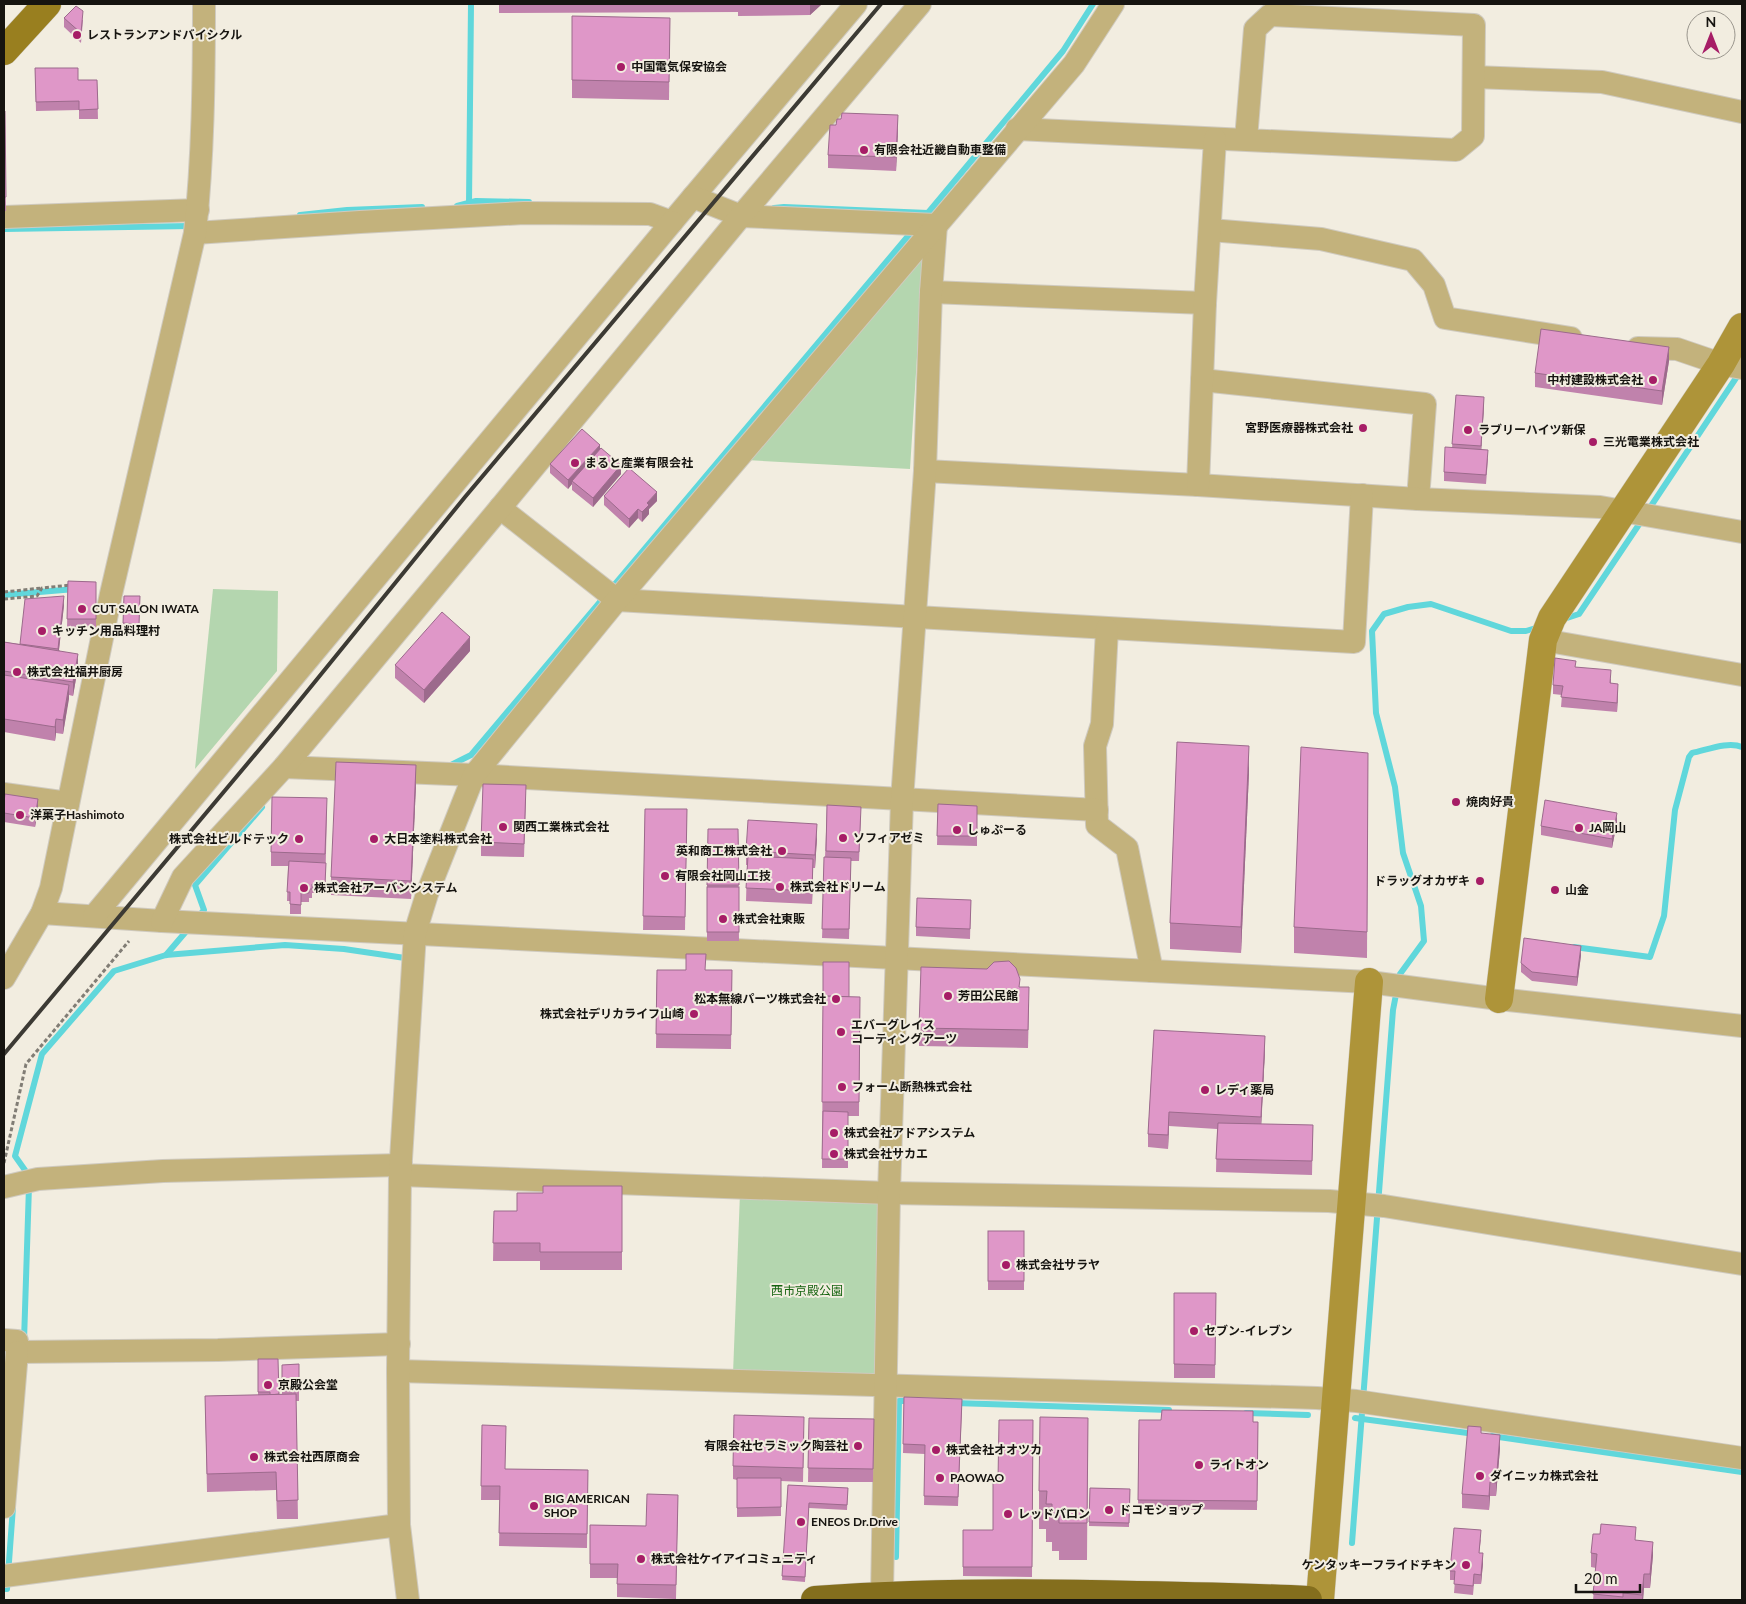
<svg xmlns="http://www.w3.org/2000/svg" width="1746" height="1604" font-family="Lato,'Noto Sans JP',sans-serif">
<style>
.green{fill:#b4d6af}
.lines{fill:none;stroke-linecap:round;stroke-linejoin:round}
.stream{stroke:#60d7db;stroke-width:6}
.street-casing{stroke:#cfcabf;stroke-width:24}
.secondary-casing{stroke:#cfcabf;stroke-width:29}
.primary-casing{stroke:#cfcabf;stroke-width:29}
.highway-casing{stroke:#cfcabf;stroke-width:29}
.path{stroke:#817d75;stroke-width:3;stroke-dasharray:4 2.5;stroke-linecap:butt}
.street{stroke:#c3b27c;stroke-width:22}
.secondary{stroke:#ae9439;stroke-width:28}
.primary{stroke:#997f1f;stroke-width:28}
.highway{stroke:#846e1d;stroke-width:28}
.rail{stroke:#3c3a34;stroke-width:4}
.wall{fill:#c082ac}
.shaded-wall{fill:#9c6a8c}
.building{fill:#df97c8;stroke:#9c6a8c}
.poi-dot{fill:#a61d66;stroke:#f2ede0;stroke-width:2}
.labels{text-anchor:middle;stroke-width:4;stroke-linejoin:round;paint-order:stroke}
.poi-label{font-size:12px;font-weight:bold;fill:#161410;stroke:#f2ede0;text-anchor:start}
.park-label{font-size:12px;fill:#15630f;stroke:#f2ede0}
</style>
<rect width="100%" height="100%" fill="#f2ede0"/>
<g class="green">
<path d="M915 259 923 261 910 469 746 460Z"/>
<path d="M213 589 278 591 277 671 195 769Z"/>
<path d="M740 1193 872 1198 881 1209 875 1379 733 1374Z"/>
</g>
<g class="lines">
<g class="stream">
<path d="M469 204 471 4"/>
<path d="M457 206 476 201 529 202"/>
<path d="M774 208 784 207 928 213"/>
<path d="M300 215 347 210 422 207"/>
<path d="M922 220 1063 51 1093 4"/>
<path d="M4 229 191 226"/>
<path d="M1647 512 1740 372"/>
<path d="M4 595 75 589"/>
<path d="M1561 620 1579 614 1642 520"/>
<path d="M448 765H451L471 755 914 229"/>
<path d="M198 917 204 910 195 885 262 807"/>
<path d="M1574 947 1650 957 1664 916 1675 810 1689 757 1692 753C1707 750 1728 741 1742 747"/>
<path d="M166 955 189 928"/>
<path d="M27 1176V1173L15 1156 42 1054 114 971 166 955 285 945 344 949 405 958"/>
<path d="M24 1341 29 1186"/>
<path d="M954 1403 1169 1410"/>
<path d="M1246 1413 1308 1415"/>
<path d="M1355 1418 1475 1434"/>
<path d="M1492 1436 1742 1472"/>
<path d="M1352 1543 1393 1010 1400 974 1424 941 1421 906 1403 853 1395 787 1376 713 1372 631 1384 614 1408 607 1431 604 1511 631H1526L1539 627"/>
<path d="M896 1557 899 1401H912"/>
<path d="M4 1589H7L13 1507"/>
</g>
<defs>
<g id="street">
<path d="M1474 77 1602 82 1742 112"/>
<path d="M1017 129 1456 150 1473 136 1474 25 1270 15 1255 29 1246 139"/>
<path d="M693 197 856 4"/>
<path d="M4 217 198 210"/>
<path d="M1210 230 1321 239 1413 260 1434 285 1445 318 1571 338"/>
<path d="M195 233 360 222 524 213 650 214 672 222 693 197 741 216 936 225"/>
<path d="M931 292 1205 303"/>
<path d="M1638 348 1677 349 1721 364 1742 368"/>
<path d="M1202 380 1425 404 1418 499"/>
<path d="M925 471 1198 485 1418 499 1600 507 1742 532"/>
<path d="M1198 485 1205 303 1215 139"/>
<path d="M500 508 617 600 1354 642 1362 495"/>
<path d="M1107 629 1102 724 1095 746 1097 825 1127 848 1152 971"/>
<path d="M1543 640 1742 675"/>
<path d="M284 767 474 775 1097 810"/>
<path d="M4 794 68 803"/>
<path d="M42 913 162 921 1369 982 1499 999 1742 1026"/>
<path d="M94 916 672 222"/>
<path d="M162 921 183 877 284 767 500 508 741 216 920 4"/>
<path d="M4 978 42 913 51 888 111 594 195 233C203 157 204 80 204 4"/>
<path d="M400 1175 889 1193 1329 1201 1384 1206 1742 1264"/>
<path d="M4 1187 38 1179 163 1171 401 1165"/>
<path d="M4 1340 17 1341V1352L218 1350 399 1344"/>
<path d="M398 1371 1317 1398 1356 1401 1742 1458"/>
<path d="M4 1507 17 1352"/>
<path d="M4 1576 399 1525"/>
<path d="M882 1595 889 1193 902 800 925 471 931 292 936 225"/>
<path d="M408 1600 399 1525 398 1371 400 1175 415 933 427 894 474 775 617 600 1074 64 1113 4"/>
</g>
<g id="secondary">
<path d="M1499 999 1543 640 1552 618 1721 364 1742 327"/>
<path d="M1320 1600 1369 982"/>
</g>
<path id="primary" d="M4 51 47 4"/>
<path id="highway" d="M815 1600C922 1592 1030 1592 1137 1595 1195 1596 1252 1597 1308 1600"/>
</defs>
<use href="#street" class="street-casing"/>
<use href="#secondary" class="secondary-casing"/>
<use href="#primary" class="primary-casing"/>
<use href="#highway" class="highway-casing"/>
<g class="path">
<path d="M4 592 42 588"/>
<path d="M4 599 37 596 42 588 71 585"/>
<path d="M4 1163 26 1064 129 941"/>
</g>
<use href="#street" class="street"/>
<use href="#secondary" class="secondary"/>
<use href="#primary" class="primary"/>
<use href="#highway" class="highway"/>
<path class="rail" d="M4 1054 279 726 465 497 881 4"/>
</g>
<g class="wall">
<path d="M499 4H822L810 15 738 16V12L499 13Z"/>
<path d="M572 16 670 18 669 100 572 98Z"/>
<path d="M64 18 83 20 81 43 64 27Z"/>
<path d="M35 68 78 80H97L98 119H79V110L36 111Z"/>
<path d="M4 111H5L6 211H4Z"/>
<path d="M841 119 898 129 896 171 828 168V155L836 125Z"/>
<path d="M1669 361 1662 405 1535 387V373Z"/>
<path d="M1456 395 1484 406 1481 449 1488 459 1486 484 1444 481V472L1452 448Z"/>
<path d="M600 449 621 474 593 507 572 490V484L568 489 550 473V464Z"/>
<path d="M604 496 657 501 649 509V514L642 522 638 518 629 528 604 505Z"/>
<path d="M68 581 96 582V628H67Z"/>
<path d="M124 596H140L139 628H123Z"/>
<path d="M64 605 59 650 78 667 73 696 69 695 63 734 56 733 55 741 4 732V642L20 644Z"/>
<path d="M470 651 424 703 395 678V665Z"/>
<path d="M1576 667 1611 679V683L1618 693 1617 712 1561 707 1562 695 1553 694V685Z"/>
<path d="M1368 753 1367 958 1294 953V927Z"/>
<path d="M1249 772 1241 953 1170 949V923Z"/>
<path d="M416 783 411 899 331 895V877Z"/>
<path d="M526 799 524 857 481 856V842Z"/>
<path d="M4 802 38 808 35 827 4 822Z"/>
<path d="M938 804 977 806V846L937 845Z"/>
<path d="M827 805 861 816 859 861H851L849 939 822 938Z"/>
<path d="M645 809H687L685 930H643Z"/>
<path d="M327 812 325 893H312V898H309V902H301V914H290V901H287L288 866H271V852Z"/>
<path d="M1617 822 1612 848 1541 835V826Z"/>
<path d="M738 829 739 941H707V885Z"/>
<path d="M817 838 815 868H813L812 904 746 901 747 865H746V851Z"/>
<path d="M971 900 970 939 916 936V927Z"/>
<path d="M1581 955 1577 986 1532 981 1521 972V963Z"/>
<path d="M657 970H732L731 1049 656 1048Z"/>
<path d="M1020 987 1029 1005 1028 1048 919 1046V1028Z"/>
<path d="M849 997 860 1010 859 1116H848V1168H822L823 1000Z"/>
<path d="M1154 1030 1265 1050 1261 1124 1313 1125 1312 1175 1216 1172 1217 1129 1169 1126 1168 1149 1148 1147V1134Z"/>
<path d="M622 1186V1270H540V1261H493L494 1211H517L543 1193Z"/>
<rect x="988" y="1231" width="36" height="59"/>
<path d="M1174 1293H1216L1215 1378H1174Z"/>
<path d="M258 1359 279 1394H282V1365L299 1364V1401H296L298 1519H277L276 1490 207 1492 205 1396 258 1395Z"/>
<path d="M904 1397 962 1408 958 1506 924 1505 925 1454 903 1453Z"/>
<path d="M809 1418 874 1419 873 1482H808Z"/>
<path d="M1088 1418 1087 1560H1059V1551H1052V1542H1046V1529H1039V1491Z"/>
<path d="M1033 1420 1032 1577 963 1576V1530H993L998 1480Z"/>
<path d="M1139 1420 1258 1422 1257 1510 1138 1509Z"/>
<path d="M482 1425 505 1469 588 1470 587 1548 499 1546 500 1500H481Z"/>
<path d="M804 1431 803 1482 781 1481V1516L737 1517V1480L733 1479V1466Z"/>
<path d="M1481 1433 1500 1448 1496 1496H1490L1489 1510 1462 1508V1494Z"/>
<path d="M788 1485 848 1488 847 1510 809 1508 805 1582 782 1580Z"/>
<path d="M1090 1488 1130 1489 1129 1527 1089 1526Z"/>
<path d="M678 1495 676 1599 617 1597V1578H590V1525L646 1526Z"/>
<path d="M1481 1539 1479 1553 1483 1563 1481 1584H1474L1473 1595 1454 1593 1455 1580H1450V1571Z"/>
<path d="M1636 1540 1653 1555 1650 1588H1644L1643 1600H1593L1596 1568 1591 1567V1553Z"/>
</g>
<g class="shaded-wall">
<path d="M810 4H822L810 15Z"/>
<path d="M898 115V129L896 171V157Z"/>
<path d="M1669 347V361L1662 405V391Z"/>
<path d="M1484 397V406L1481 455V446Z"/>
<path d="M600 445V454L572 481V484L568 489V480Z"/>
<path d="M621 465V474L593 507V498Z"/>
<path d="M657 492V501L649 509V514L642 522V512L647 503Z"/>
<path d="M638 509V518L629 528V519Z"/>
<path d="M64 596V605L58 658V649Z"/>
<path d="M470 637V651L424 703V690Z"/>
<path d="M78 654V667L73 696V682Z"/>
<path d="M1618 684V693L1617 712V703Z"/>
<path d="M69 685V699L63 734V720Z"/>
<path d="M56 719V733L55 741V727Z"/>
<path d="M1249 746V772L1241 953V927Z"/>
<path d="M416 765V783L411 899V881Z"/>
<path d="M38 799V808L35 827V818Z"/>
<path d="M1617 813V822L1612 848V839Z"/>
<path d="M817 824V838L815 868V855Z"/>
<path d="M813 859V873L812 904V891Z"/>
<path d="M1581 946V955L1577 986V977Z"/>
<path d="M1265 1036V1050L1261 1131V1117Z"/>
<path d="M1169 1112V1126L1168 1149V1135Z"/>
<path d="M1500 1435V1448L1496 1496V1483Z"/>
<path d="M1490 1482V1496L1489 1510V1496Z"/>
<path d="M1653 1542V1555L1650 1588V1574Z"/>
<path d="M1483 1553V1563L1481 1584V1575Z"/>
<path d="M1644 1574V1588L1643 1600H1642Z"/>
</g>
<g class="building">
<path d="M76 6 83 11 81 33 64 18Z"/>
<path d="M572 16 670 18 669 82 572 80Z"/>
<path d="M35 68H78V80H97L98 109 79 110V101L36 102Z"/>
<path d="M4 111H5L6 197H4Z"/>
<path d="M842 113 898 115 896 157 828 155 830 125H836L837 119H841Z"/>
<path d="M1541 329 1669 347 1662 391 1535 373Z"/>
<path d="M1456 395 1484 397 1481 446 1452 444Z"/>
<path d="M582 429 600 445 568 480 550 464Z"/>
<path d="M1445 447 1488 450 1486 475 1444 472Z"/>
<path d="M601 448 621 465 593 498 572 481Z"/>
<path d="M629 468 657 492 647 503 649 505 642 512 638 509 629 519 604 496Z"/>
<path d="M68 581 96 582V619H67Z"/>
<path d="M64 596 58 649 20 644 25 599Z"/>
<path d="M124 596H140L139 624 123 623Z"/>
<path d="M442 612 470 637 424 690 395 665Z"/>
<path d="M4 642 78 654 73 682 4 671Z"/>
<path d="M1555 658 1576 661 1575 667 1611 670 1610 683 1618 684 1617 703 1561 697 1563 686 1553 685Z"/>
<path d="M4 675 69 685 63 720 56 719 55 727 4 719Z"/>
<path d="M1177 742 1249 746 1241 927 1170 923Z"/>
<path d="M1301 747 1368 753 1367 932 1294 927Z"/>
<path d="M336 762 416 765 411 881 331 877Z"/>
<path d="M483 784 526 785 524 844 481 842Z"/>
<path d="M5 794 38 799 35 818 4 813V802Z"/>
<path d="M272 797 327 798 325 854 271 852Z"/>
<path d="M1545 800 1617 813 1612 839 1541 826Z"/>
<path d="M938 804 977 806V836H937Z"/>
<path d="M827 805 861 807 859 852 826 851Z"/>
<path d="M645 809H687L685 917 643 916Z"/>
<path d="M748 820 817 824 815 855 746 851Z"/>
<path d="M708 829H738L739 885H707Z"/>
<path d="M748 856 813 859 812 891 746 888Z"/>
<path d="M824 857 851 858 849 929H822Z"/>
<path d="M289 861 326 863 325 884H312V889H309V893H301V905L290 904V892H287Z"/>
<rect x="707" y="887" width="32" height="45"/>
<path d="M917 898 971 900 970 929 916 927Z"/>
<path d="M1524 938 1581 946 1577 977 1532 972 1521 963Z"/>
<path d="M686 954H706L705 970H732L731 1035 656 1034 657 970H686Z"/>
<path d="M1009 961 1016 968 1020 979 1019 987H1029L1028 1030 919 1028 921 967 987 969 994 962Z"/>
<path d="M823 962H849V997L823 996V1000Z"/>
<path d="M823 996 860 997 859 1102H822Z"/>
<path d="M1154 1030 1265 1036 1261 1117 1169 1112 1168 1135 1148 1134Z"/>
<path d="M823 1111 848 1112V1159H822Z"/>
<path d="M1218 1123 1313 1125 1312 1161 1216 1159Z"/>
<path d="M543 1186H622V1252H540V1243H493L494 1211H517V1193H543Z"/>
<rect x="988" y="1231" width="36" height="50"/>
<path d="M1174 1293H1216L1215 1365 1174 1364Z"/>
<path d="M258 1359H278L279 1394 270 1395V1392H258Z"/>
<path d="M299 1364V1387H282V1365Z"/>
<path d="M296 1394 298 1500 277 1501 276 1472 207 1474 205 1396Z"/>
<path d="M904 1397 962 1399 958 1497 924 1496 925 1445 903 1444Z"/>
<path d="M1162 1410 1253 1411V1422H1258L1257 1501 1138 1500 1139 1420H1161Z"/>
<path d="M734 1415 804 1417 803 1468 733 1466Z"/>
<path d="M1040 1417 1088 1418 1087 1523H1059V1513H1052V1504H1046L1047 1491H1039Z"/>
<path d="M809 1418 874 1419 873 1469 808 1468Z"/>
<path d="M999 1420H1033L1032 1567H963V1530H993V1480H998Z"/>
<path d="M482 1425 506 1426 505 1469 588 1470 587 1534 499 1533 500 1486H481Z"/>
<path d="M1468 1426 1481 1427V1433L1500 1435 1496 1483 1490 1482 1489 1496 1462 1494Z"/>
<path d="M737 1478H781V1507L737 1508Z"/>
<path d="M788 1485 848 1488 847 1505 809 1503 805 1577 782 1576Z"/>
<path d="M1090 1488 1130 1489 1129 1523 1089 1522Z"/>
<path d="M647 1494 678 1495 676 1585 617 1584 618 1564H590V1525L646 1526Z"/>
<path d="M1601 1524 1636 1527 1635 1540 1653 1542 1650 1574H1644L1642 1595 1623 1593V1597L1593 1594 1597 1554 1591 1553 1593 1534H1600Z"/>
<path d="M1454 1528 1481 1530 1479 1553H1483L1481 1575 1474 1574 1473 1586 1454 1584 1455 1571H1450Z"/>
</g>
<g class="poi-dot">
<circle cx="77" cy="35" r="5"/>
<circle cx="621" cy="67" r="5"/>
<circle cx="864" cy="150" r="5"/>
<circle cx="1653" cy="380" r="5"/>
<circle cx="1363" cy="428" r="5"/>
<circle cx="1468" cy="430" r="5"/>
<circle cx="1593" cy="442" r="5"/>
<circle cx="575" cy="463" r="5"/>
<circle cx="82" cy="609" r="5"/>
<circle cx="42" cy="631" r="5"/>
<circle cx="17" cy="672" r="5"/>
<circle cx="1456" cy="802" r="5"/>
<circle cx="20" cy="815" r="5"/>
<circle cx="503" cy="827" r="5"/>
<circle cx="1579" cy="828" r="5"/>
<circle cx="957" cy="830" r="5"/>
<circle cx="843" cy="838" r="5"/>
<circle cx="299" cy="839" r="5"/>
<circle cx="374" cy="839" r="5"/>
<circle cx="782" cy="851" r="5"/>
<circle cx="665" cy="876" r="5"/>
<circle cx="1480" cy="881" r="5"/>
<circle cx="780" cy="887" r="5"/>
<circle cx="304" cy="888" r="5"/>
<circle cx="1555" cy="890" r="5"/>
<circle cx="723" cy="919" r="5"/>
<circle cx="948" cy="996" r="5"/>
<circle cx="836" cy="999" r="5"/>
<circle cx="694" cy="1014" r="5"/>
<circle cx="841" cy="1032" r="5"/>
<circle cx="842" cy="1087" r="5"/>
<circle cx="1205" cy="1090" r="5"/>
<circle cx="834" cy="1133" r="5"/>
<circle cx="834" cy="1154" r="5"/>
<circle cx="1006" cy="1265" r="5"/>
<circle cx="1194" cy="1331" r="5"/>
<circle cx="268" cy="1385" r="5"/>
<circle cx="858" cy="1446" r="5"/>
<circle cx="936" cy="1450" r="5"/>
<circle cx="254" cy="1457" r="5"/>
<circle cx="1199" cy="1465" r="5"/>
<circle cx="1480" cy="1476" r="5"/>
<circle cx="940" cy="1478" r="5"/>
<circle cx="534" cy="1506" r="5"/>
<circle cx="1109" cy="1510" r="5"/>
<circle cx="1008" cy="1514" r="5"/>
<circle cx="801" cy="1522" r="5"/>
<circle cx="641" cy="1559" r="5"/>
<circle cx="1466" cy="1565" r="5"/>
</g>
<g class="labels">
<g class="poi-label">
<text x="87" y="39">レストランアンドバイシクル</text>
<text x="631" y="71">中国電気保安協会</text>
<text x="874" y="154">有限会社近畿自動車整備</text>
<text x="1643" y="384" text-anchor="end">中村建設株式会社</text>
<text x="1353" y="432" text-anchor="end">宮野医療器株式会社</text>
<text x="1478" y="434">ラブリーハイツ新保</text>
<text x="1603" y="446">三光電業株式会社</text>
<text x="585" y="467">まると産業有限会社</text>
<text x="92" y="613">CUT SALON IWATA</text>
<text x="52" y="635">キッチン用品料理村</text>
<text x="27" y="676">株式会社福井厨房</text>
<text x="1466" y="806">焼肉好貴</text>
<text x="30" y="819">洋菓子Hashimoto</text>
<text x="513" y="831">関西工業株式会社</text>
<text x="1589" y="832">JA岡山</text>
<text x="967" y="834">しゅぷーる</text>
<text x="853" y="842">ソフィアゼミ</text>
<text x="289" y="843" text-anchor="end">株式会社ビルドテック</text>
<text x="384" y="843">大日本塗料株式会社</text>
<text x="772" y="855" text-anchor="end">英和商工株式会社</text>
<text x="675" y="880">有限会社岡山工技</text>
<text x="1470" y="885" text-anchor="end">ドラッグオカザキ</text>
<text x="790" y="891">株式会社ドリーム</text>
<text x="314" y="892">株式会社アーバンシステム</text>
<text x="1565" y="894">山金</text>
<text x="733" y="923">株式会社東販</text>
<text x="958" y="1000">芳田公民館</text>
<text x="826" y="1003" text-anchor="end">松本無線パーツ株式会社</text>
<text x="684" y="1018" text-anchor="end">株式会社デリカライフ山崎</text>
<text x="851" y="1029">エバーグレイス<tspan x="851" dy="14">コーティングアーツ</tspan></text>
<text x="852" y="1091">フォーム断熱株式会社</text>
<text x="1215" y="1094">レディ薬局</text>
<text x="844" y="1137">株式会社アドアシステム</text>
<text x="844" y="1158">株式会社サカエ</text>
<text x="1016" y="1269">株式会社サラヤ</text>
<text x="1204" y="1335">セブン-イレブン</text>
<text x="278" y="1389">京殿公会堂</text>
<text x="848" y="1450" text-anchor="end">有限会社セラミック陶芸社</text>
<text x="946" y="1454">株式会社オオツカ</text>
<text x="264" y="1461">株式会社西原商会</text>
<text x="1209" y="1469">ライトオン</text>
<text x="1490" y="1480">ダイニッカ株式会社</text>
<text x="950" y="1482">PAOWAO</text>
<text x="544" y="1503">BIG AMERICAN<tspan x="544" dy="14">SHOP</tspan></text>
<text x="1119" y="1514">ドコモショップ</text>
<text x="1018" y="1518">レッドバロン</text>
<text x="811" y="1526">ENEOS Dr.Drive</text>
<text x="651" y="1563">株式会社ケイアイコミュニティ</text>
<text x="1456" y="1569" text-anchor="end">ケンタッキーフライドチキン</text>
</g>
<g class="park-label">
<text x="807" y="1295">西市京殿公園</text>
</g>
</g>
<rect width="1746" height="1604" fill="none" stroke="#161410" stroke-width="10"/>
<g transform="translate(1711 35)"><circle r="24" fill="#f2ede0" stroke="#9a968d"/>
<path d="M0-4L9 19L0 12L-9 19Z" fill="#a61d66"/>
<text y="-8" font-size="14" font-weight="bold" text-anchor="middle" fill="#161410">N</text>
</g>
<path d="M1576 1584v8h64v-8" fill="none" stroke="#161410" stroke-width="2.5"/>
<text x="1584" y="1584" font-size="15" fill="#161410" stroke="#f2ede0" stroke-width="4" paint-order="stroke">20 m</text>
</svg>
